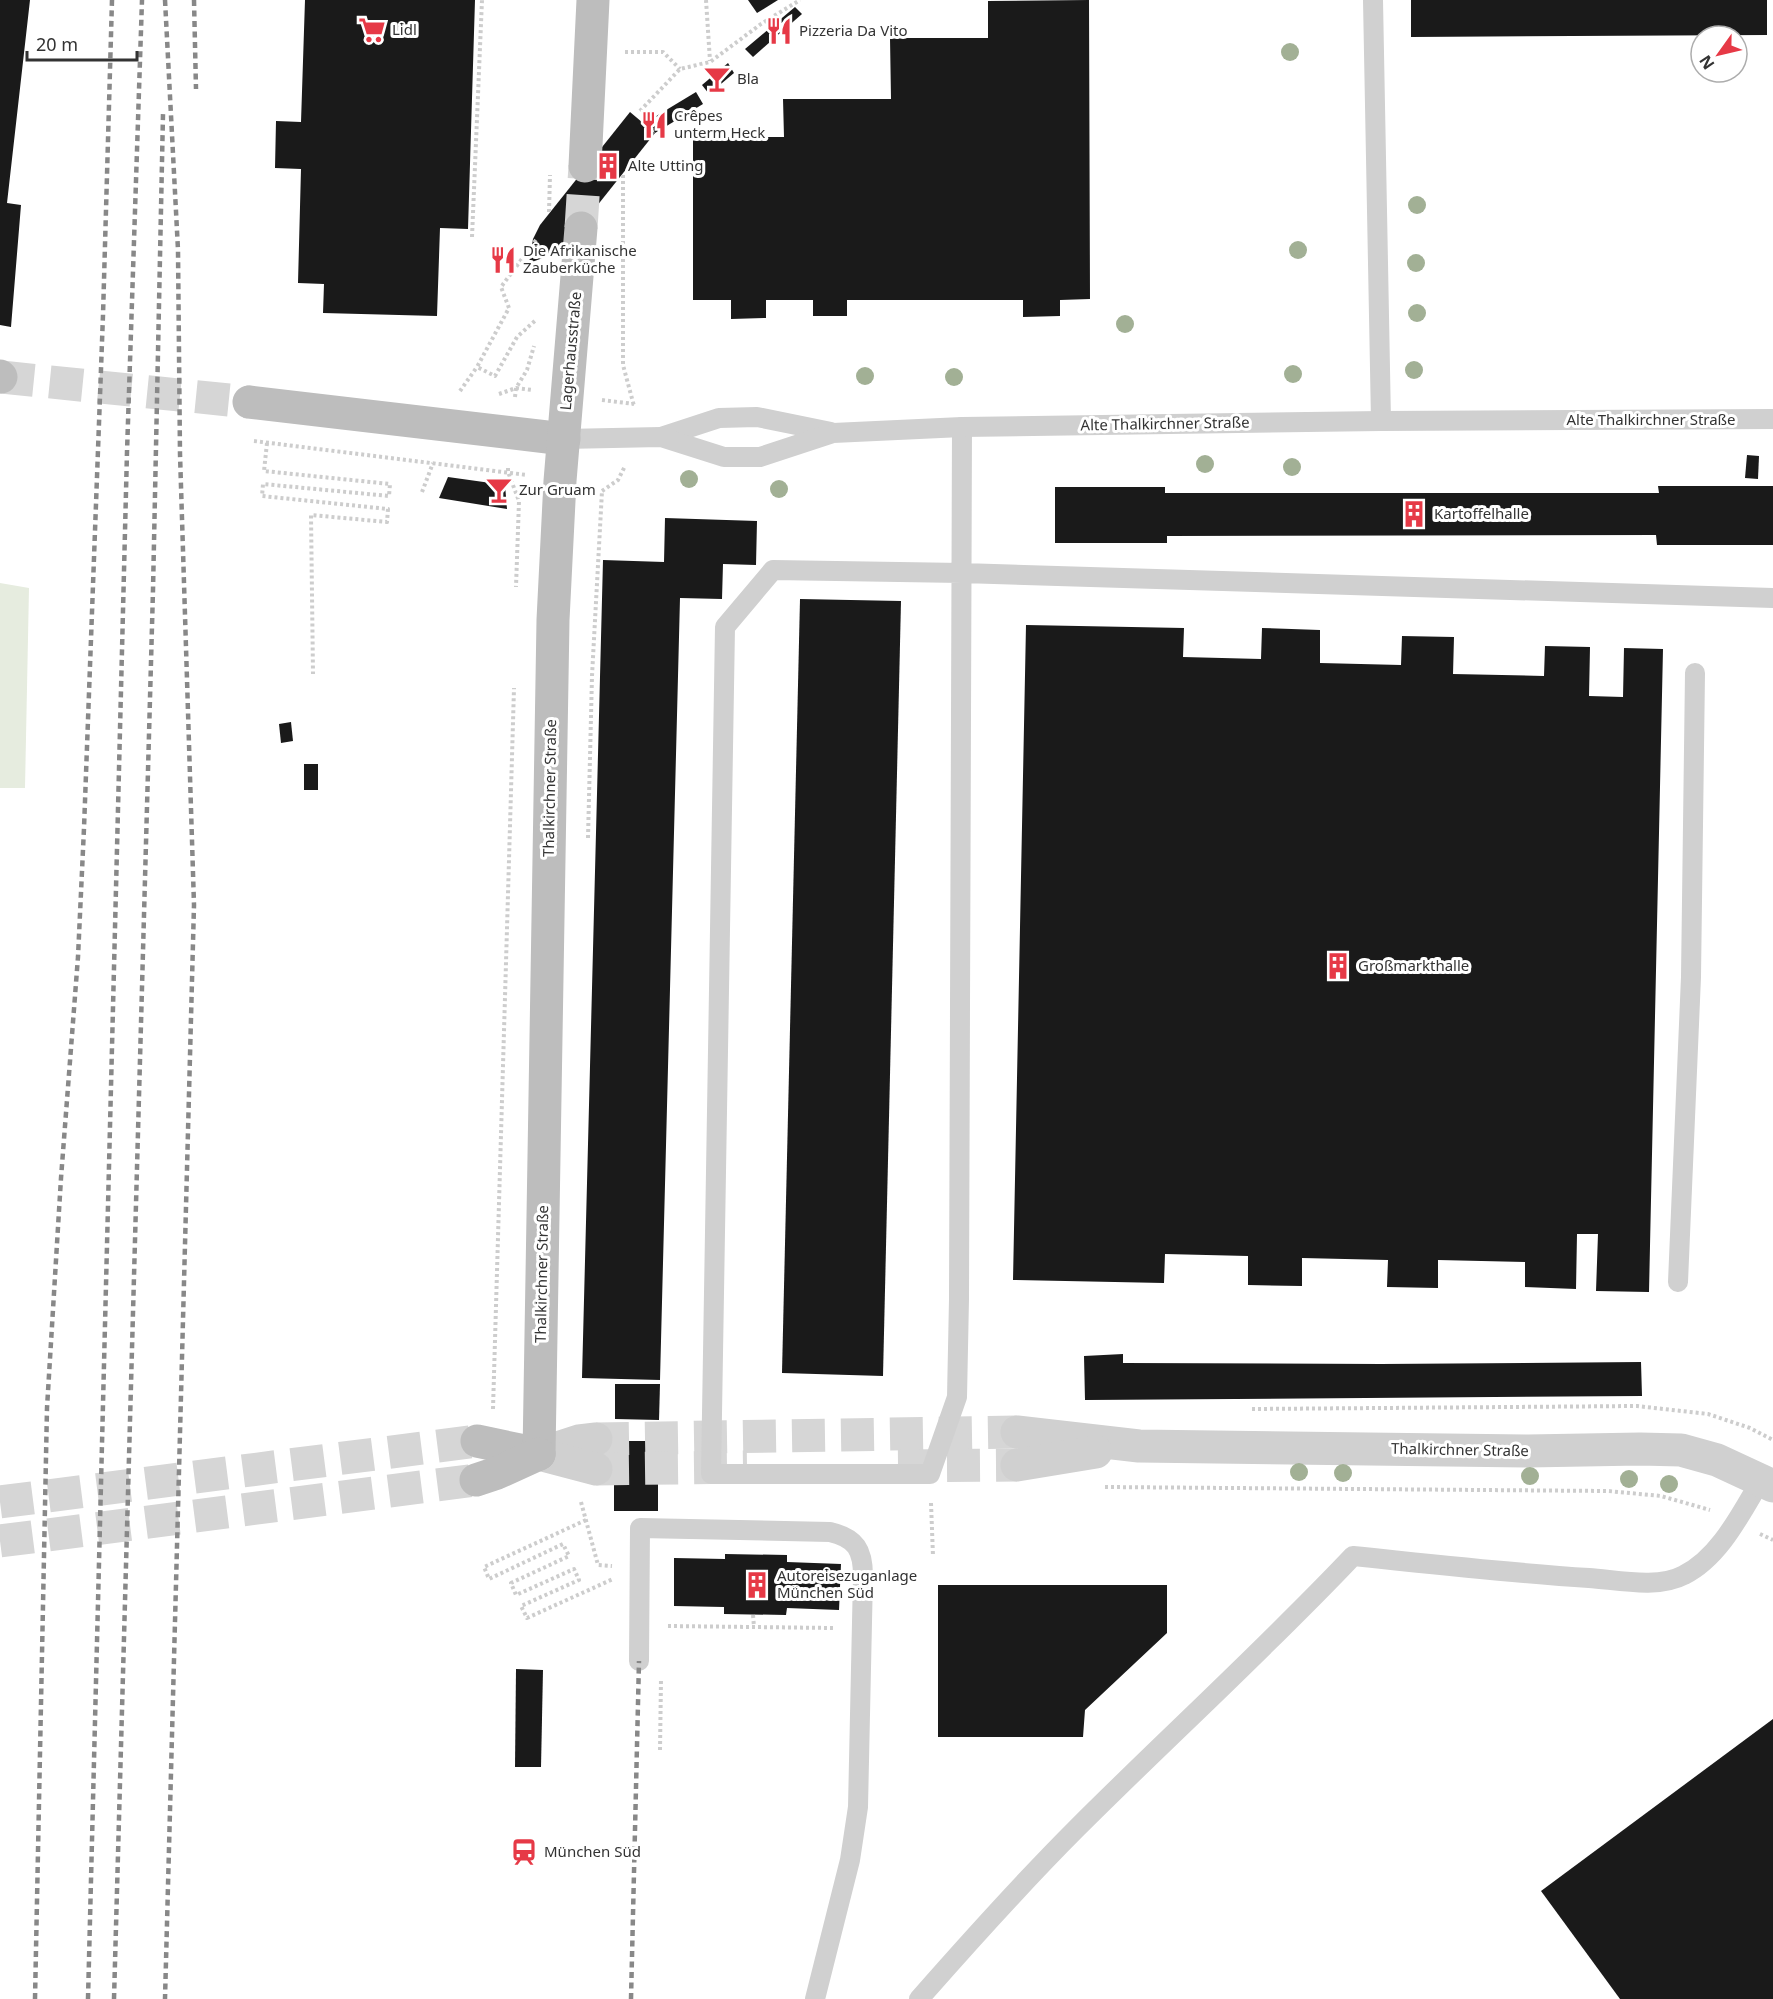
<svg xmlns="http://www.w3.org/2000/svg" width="1773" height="1999" font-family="'Noto Sans',sans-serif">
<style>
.green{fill:#e6ecdf}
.building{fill:#1a1a1a}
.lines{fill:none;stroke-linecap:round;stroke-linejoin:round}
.street-tunnel{stroke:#d6d6d6;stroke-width:33;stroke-dasharray:33 16;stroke-linecap:butt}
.secondary-tunnel{stroke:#d6d6d6;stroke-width:33;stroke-dasharray:33 16;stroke-linecap:butt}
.path{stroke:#cdcdcd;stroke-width:4;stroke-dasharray:3 3;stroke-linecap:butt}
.lane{stroke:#d0d0d0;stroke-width:20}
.street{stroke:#d0d0d0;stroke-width:33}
.secondary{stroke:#bdbdbd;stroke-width:33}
.rail{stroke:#888;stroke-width:4.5;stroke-dasharray:6 4.5;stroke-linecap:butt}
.tree{fill:#a2b095}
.labels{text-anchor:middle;stroke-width:6;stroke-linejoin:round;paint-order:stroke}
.poi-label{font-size:15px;fill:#333;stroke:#fff;text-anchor:start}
.street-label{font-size:15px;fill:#333;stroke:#fff}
</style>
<rect width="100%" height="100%" fill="#fff"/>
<path class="green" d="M0 583 29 588 25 788H0Z"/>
<g class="building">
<path d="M0 0H30L7 203 21 205 11 327 0 325Z"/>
<path d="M305 0H475L468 229 440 228 437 316 323 313 324 284 298 283 301 169 275 168 276 121 301 122Z"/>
<path d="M748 0H778L757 13Z"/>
<path d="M1089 0 1090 299 1060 300V316L1023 317V300H847V316H813V300H766V318L731 319V300H693V137H784L783 99H891L890 38H988V1Z"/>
<path d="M1411 0H1767V35L1411 37Z"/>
<path d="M795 7 802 14 753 57 745 49Z"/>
<path d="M728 63 734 73 709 94 702 85Z"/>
<path d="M696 92 703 104 655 133 648 121Z"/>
<path d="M630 112 655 133 565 246 543 258 529 263 533 239 540 225Z"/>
<path d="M1747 455 1759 456 1758 479 1745 478Z"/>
<path d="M448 477 505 485 507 509 439 498Z"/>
<path d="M1658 486H1773V545H1657L1656 535 1167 536V543H1055V487H1165V493H1659Z"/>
<path d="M665 518 757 521 756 565 723 564 722 599 680 598 660 1380 582 1378 603 560 664 562Z"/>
<path d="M800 599 901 601 883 1376 782 1373Z"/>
<path d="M1026 625 1184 628 1183 657 1261 659 1262 628 1320 630V663L1401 665 1402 636 1454 637 1453 674 1544 676 1545 646 1590 647 1589 696 1623 697 1624 648 1663 649 1649 1292 1596 1291 1598 1234H1577L1576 1289 1525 1287V1262L1438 1260V1288L1387 1287 1388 1260 1302 1258V1286L1248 1285V1256L1165 1254 1164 1283 1013 1280Z"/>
<path d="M291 722 293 741 281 743 279 724Z"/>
<rect x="304" y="764" width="14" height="26"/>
<path d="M1123 1354V1363L1381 1364 1641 1362 1642 1396 1085 1400 1084 1356Z"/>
<path d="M615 1384H660L659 1420 615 1419Z"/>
<rect x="614" y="1441" width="44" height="70"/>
<path d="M725 1554 787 1555V1562L841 1564 839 1610 787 1608 786 1615 724 1614V1607L674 1606V1558L725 1559Z"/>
<path d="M938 1585H1167V1633L1085 1710 1083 1737H938Z"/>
<path d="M516 1669 543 1670 541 1767H515Z"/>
<path d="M1773 1719V1999H1620L1541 1891Z"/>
</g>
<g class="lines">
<g class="street-tunnel">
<path d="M596 1439 1017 1432"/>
<path d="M898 1466 1017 1465"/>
<path d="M596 1469 747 1467"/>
</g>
<g class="secondary-tunnel">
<path d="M581 228 585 166"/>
<path d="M1 377 249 402"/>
<path d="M0 1502 477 1441"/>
<path d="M0 1541 476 1480"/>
</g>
<g class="path">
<path d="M706 0 710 61"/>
<path d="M625 52H663L680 69"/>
<path d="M640 111 680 69 710 62 761 24 800 0"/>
<path d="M623 175V365L634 406"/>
<path d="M549 212 550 175"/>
<path d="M472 237 482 0"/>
<path d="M536 240 501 287 509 308 477 367 495 376 517 337 537 319"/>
<path d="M460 391 477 367"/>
<path d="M499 394 516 388 532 390"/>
<path d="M515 397 516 388 527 370 534 346"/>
<path d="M602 400 634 404"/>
<path d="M254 441 527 475"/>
<path d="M267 443 264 471 390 484 389 496 263 484 262 496 388 509 387 522 311 515 313 674"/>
<path d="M508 468V472L519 501 516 587"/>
<path d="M602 491 618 480 625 466"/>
<path d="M422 492 433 463"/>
<path d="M588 838 592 676 602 491"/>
<path d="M493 1409 514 688"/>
<path d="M1252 1409 1637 1406 1708 1414 1750 1428 1773 1440"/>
<path d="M1105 1487 1608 1491 1661 1496 1710 1510"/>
<path d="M581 1502 598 1565 612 1566"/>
<path d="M931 1503 933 1556"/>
<path d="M586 1520 484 1567 489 1579 563 1544 569 1556 511 1583 516 1595 574 1569 579 1580 521 1606 527 1618 613 1579"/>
<path d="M1760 1534 1773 1540"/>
<path d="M753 1615 754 1627"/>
<path d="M668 1626 834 1628"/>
<path d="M660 1750 661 1679"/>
</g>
<g class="lane">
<path d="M1373 0 1381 421"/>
<path d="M962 427 959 1299 957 1397 930 1474H711L725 627 773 570 962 573 1773 598"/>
<path d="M661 437 719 418 757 417 831 432"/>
<path d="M564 439 661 437 724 457H760L833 433 962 427 1381 421 1773 419"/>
<path d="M1678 1282 1691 977 1695 673"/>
<path d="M639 1661 640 1528 830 1532C856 1538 863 1550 863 1576L858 1807 850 1860 815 1999"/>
<path d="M919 1999C970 1941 1022 1883 1077 1828 1168 1737 1264 1650 1353 1556 1431 1564 1510 1573 1589 1578 1618 1580 1658 1589 1684 1575 1720 1557 1741 1513 1761 1480"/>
</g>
<g class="street">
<path d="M1017 1432 1139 1446 1528 1451 1640 1449 1681 1450 1717 1460 1773 1486"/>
<path d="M539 1454 579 1441 596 1439"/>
<path d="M539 1454 596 1469"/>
<path d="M1017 1465 1096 1452"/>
</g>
<g class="secondary">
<path d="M585 166 593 0"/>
<path d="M0 376 1 377"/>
<path d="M249 402 564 439"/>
<path d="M477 1441 539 1454"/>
<path d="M539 1454 553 620 560 481 581 228"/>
<path d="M476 1480 497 1473 539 1454"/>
</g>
<g class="rail">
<path d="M165 0 178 250 180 454 194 905 165 1999"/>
<path d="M194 0 196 89"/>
<path d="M35 1999 47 1408 61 1178 78 957 84 828 103 315 112 0"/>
<path d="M88 1999 127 452 142 0"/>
<path d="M114 1999 153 590 163 114"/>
<path d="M631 1999 639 1661"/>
</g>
</g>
<g class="tree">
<circle cx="1290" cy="52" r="9"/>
<circle cx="1417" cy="205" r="9"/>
<circle cx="1298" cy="250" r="9"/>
<circle cx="1416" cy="263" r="9"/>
<circle cx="1417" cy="313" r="9"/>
<circle cx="1125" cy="324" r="9"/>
<circle cx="1414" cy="370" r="9"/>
<circle cx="1293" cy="374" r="9"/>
<circle cx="865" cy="376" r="9"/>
<circle cx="954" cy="377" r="9"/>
<circle cx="1205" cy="464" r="9"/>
<circle cx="1292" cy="467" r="9"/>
<circle cx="689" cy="479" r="9"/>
<circle cx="779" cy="489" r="9"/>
<circle cx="1299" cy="1472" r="9"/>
<circle cx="1343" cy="1473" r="9"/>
<circle cx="1530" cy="1476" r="9"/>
<circle cx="1629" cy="1479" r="9"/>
<circle cx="1669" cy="1484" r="9"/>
</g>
<defs>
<symbol id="supermarket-bare" viewBox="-9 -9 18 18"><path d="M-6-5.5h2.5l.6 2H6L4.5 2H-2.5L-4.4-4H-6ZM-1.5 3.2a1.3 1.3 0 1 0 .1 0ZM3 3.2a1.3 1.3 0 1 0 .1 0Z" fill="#e63946" stroke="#fff" stroke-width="2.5" paint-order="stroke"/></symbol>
<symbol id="restaurant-bare" viewBox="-9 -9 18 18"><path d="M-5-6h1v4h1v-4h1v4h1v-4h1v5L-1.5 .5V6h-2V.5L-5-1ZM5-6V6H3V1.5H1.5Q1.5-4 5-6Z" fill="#e63946" stroke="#fff" stroke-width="2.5" paint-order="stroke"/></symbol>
<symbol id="bar-bare" viewBox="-9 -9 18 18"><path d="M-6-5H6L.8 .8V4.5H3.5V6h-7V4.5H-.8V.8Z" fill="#e63946" stroke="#fff" stroke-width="2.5" paint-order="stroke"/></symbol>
<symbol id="building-bare" viewBox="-9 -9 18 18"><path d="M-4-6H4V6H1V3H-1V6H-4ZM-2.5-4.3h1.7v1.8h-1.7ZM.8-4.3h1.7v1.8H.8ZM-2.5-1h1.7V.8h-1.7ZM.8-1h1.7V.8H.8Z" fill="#e63946" stroke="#fff" stroke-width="2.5" paint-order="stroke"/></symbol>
<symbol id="station-bare" viewBox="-9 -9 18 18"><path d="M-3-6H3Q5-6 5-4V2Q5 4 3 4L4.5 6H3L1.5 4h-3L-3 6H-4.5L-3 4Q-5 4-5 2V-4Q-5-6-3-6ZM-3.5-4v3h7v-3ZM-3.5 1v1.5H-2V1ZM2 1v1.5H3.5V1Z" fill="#e63946" stroke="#fff" stroke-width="2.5" paint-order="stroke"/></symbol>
</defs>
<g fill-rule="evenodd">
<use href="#supermarket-bare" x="353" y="11" width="38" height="38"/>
<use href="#restaurant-bare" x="760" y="12" width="38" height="38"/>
<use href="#bar-bare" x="698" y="60" width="38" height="38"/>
<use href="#restaurant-bare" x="635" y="106" width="38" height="38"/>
<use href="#building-bare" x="589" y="147" width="38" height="38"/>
<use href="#restaurant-bare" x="484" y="241" width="38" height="38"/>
<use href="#bar-bare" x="480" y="471" width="38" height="38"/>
<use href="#building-bare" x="1395" y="495" width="38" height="38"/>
<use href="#building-bare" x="1319" y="947" width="38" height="38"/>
<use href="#building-bare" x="738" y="1566" width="38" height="38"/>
<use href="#station-bare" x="505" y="1833" width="38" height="38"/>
</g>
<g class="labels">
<g class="poi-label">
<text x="392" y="35">Lidl</text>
<text x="799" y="36">Pizzeria Da Vito</text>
<text x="737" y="84">Bla</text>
<text x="674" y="121">Crêpes<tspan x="674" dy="17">unterm Heck</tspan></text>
<text x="628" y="171">Alte Utting</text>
<text x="523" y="256">Die Afrikanische<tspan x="523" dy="17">Zauberküche</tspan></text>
<text x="519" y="495">Zur Gruam</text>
<text x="1434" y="519">Kartoffelhalle</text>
<text x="1358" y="971">Großmarkthalle</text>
<text x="777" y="1581">Autoreisezuganlage<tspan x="777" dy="17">München Süd</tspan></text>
<text x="544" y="1857">München Süd</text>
</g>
<g class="street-label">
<text transform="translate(571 351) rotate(-85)" y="5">Lagerhausstraße</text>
<text x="1651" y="425">Alte Thalkirchner Straße</text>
<text transform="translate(1165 424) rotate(-1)" y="5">Alte Thalkirchner Straße</text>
<text transform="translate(550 788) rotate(-89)" y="5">Thalkirchner Straße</text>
<text transform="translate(542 1274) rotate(-89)" y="5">Thalkirchner Straße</text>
<text transform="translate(1460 1450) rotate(1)" y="5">Thalkirchner Straße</text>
</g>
</g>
<g transform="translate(1719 54) rotate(236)"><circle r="28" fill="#ffffff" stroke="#adadad" stroke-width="1.5"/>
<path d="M0-4.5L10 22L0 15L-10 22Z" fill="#e63946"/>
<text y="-9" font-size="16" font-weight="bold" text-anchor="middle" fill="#333333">N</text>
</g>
<path d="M27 51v9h110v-9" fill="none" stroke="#333333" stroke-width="3"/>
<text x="36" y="51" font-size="18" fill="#333333" stroke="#ffffff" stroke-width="4.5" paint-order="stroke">20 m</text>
</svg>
